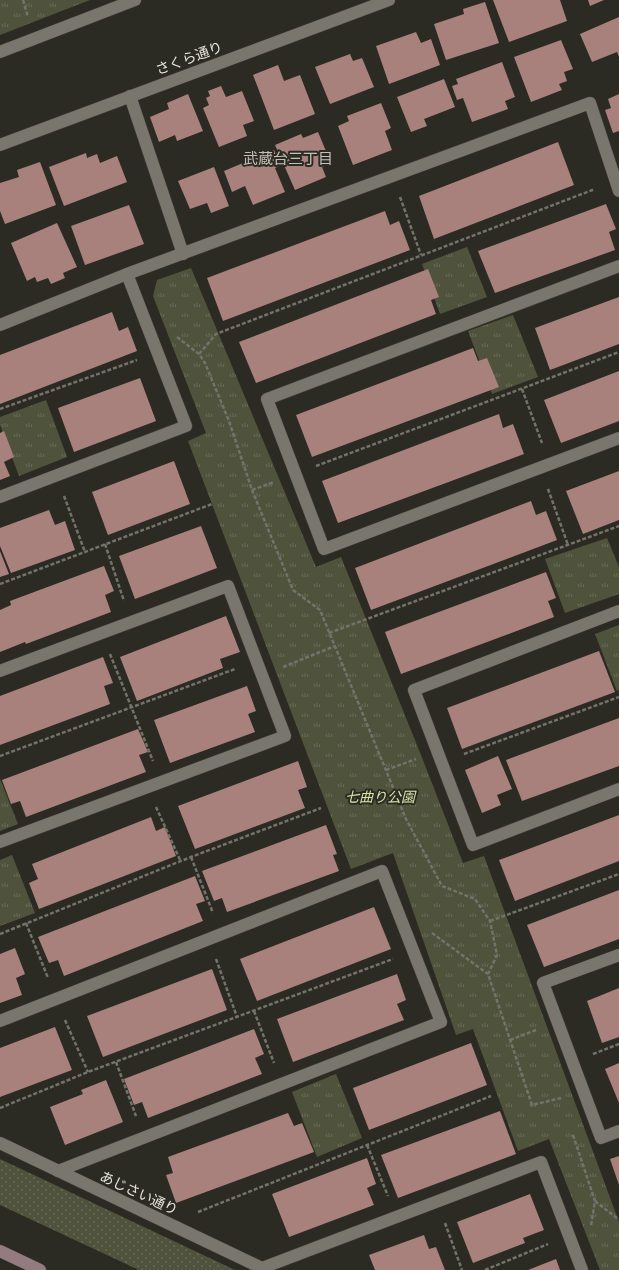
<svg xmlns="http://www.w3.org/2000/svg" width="619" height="1270" font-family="Spectral,'Noto Sans JP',serif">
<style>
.grass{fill:url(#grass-dots)}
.park{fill:url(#park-tufts)}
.building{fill:#a8817d}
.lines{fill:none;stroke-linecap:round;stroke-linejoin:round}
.street-casing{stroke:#47453f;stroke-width:13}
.secondary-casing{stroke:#47453f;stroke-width:13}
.path{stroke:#73726b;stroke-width:2.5;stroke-dasharray:4 2;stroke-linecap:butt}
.street{stroke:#79776d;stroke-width:12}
.secondary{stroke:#947b80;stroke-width:12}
.labels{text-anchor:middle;stroke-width:4;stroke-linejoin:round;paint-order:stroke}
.street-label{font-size:14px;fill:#e6e5e0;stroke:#2c2b23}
.park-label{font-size:14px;font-style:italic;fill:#d9e5a9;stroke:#2c2b23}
.neighbourhood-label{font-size:15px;fill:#c3c1b7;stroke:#2c2b23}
</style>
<defs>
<pattern id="grass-dots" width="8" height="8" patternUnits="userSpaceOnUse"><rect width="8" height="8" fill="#4f533c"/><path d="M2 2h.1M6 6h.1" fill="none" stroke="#686c58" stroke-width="1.8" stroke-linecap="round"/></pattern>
<pattern id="park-tufts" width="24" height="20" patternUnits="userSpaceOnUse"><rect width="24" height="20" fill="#4f533c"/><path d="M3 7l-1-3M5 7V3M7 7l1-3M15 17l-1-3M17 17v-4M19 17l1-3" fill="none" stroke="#686c58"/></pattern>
</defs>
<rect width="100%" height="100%" fill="#2c2b23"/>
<path class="grass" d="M0 1159 235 1270H139L0 1205Z"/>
<g class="park">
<path d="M0 0H90L0 35Z"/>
<path d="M467 247 487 297 440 314 422 264Z"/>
<path d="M191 268 316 567 341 557 421 755 463 863 484 856 619 1222V1270H600L549 1139 518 1151 473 1029 456 1035 393 853 351 869 188 441 206 433 153 296 157 280Z"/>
<path d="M513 315 538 377 492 394 468 331Z"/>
<path d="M46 400 67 457 19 476 0 425V417Z"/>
<path d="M607 538 619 567V594L565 613 545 559Z"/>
<path d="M619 625V690L617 691 595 634Z"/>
<path d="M0 779 18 824 0 831Z"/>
<path d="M12 855 35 913 0 926V860Z"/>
<path d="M336 1074 362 1138 317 1157 292 1092Z"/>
</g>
<g class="building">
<path d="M493 0H560L567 21 509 42Z"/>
<path d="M588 0H604L590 6Z"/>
<path d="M485 2 499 43 446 60 434 24 464 14 463 9Z"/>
<path d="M619 17V57L617 52 592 62 580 34Z"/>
<path d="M416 32 421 43 431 39 440 65 389 84 376 46Z"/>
<path d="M561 40 573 69 564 72 567 81 559 84 562 90 531 102 514 57Z"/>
<path d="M350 54 353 61 362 58 374 87 330 104 315 67Z"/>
<path d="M502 62 515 97 505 101 508 109 472 122 463 98 457 100 452 86 458 84 456 79Z"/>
<path d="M278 65 284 81 300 75 315 114 274 130 253 75Z"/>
<path d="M444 79 455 107 424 119 427 126 411 132 397 97Z"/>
<path d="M221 86 226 97 242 91 254 121 243 125 247 136 219 147 203 108 209 105 206 98 210 96 208 91Z"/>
<path d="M188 94 203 131 177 141 175 135 159 142 150 117 169 109 167 103Z"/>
<path d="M619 94V131L613 133 605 110 611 108 608 99Z"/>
<path d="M381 103 391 128 385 131 392 150 353 165 338 126 349 121 347 116Z"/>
<path d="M318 132 331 163 322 167 326 177 295 190 275 145 301 134 303 138Z"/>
<path d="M558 142 574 185 434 239 419 196Z"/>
<path d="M274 150 281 165 275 168 285 192 253 205 245 186 232 192 224 171Z"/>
<path d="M86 153 87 158 97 154 100 163 117 156 127 182 64 206 49 167Z"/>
<path d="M40 162 56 205 5 224 0 211V183L19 177 17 170Z"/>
<path d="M214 167 229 206 211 213 207 203 190 209 178 181Z"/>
<path d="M606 204 616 229 609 232 615 250 495 293 478 251Z"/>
<path d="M129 205 144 244 85 265 71 226Z"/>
<path d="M385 211 390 225 399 221 410 250 223 321 207 278Z"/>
<path d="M57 223 77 267 63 273 65 278 51 284 48 278 37 282 35 277 27 281 11 243Z"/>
<path d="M428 269 439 297 431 300 436 314 256 383 239 342Z"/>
<path d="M619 297V344L550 370 535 328Z"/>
<path d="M112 312 119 331 128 327 137 351 0 404V355Z"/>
<path d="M473 348 478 361 487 358 499 387 312 457 296 415Z"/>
<path d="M619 371V421L561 443 544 400Z"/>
<path d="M140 378 156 421 74 452 58 408Z"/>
<path d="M499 414 503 428 513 424 524 454 338 523 322 481Z"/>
<path d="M4 431 14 457 4 462 10 476 0 480V433Z"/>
<path d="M174 461 190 504 108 535 92 492Z"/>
<path d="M619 471V520L583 534 566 491Z"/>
<path d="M531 501 536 515 546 511 557 540 371 610 355 568Z"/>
<path d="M49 510 55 525 65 521 75 550 11 573 0 546V528Z"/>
<path d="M201 526 217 568 135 599 119 556Z"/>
<path d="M0 551 9 574 0 577Z"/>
<path d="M104 566 114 591 105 595 111 612 26 644 25 642 0 652V610L11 605 10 601Z"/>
<path d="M546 572 556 598 548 601 554 617 401 674 385 632Z"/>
<path d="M226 616 240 652 220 659 223 668 137 701 120 657Z"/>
<path d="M599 651 615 692 462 749 447 708Z"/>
<path d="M103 657 113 683 104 686 110 704 0 745V696Z"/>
<path d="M247 686 256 711 248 714 255 732 170 763 154 720Z"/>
<path d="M619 718V766L522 801 506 760Z"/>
<path d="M138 729 148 752 139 755 146 772 26 817 20 801 11 804 2 780Z"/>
<path d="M498 756 512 789 497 795 501 805 482 813 465 770Z"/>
<path d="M298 761 307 787 298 790 305 808 195 849 178 806Z"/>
<path d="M619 815V861L515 901 499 860Z"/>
<path d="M151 817 156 831 165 827 176 856 39 909 29 883 38 879 32 864Z"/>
<path d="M326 825 337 854 333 855 339 871 227 912 222 898 214 901 202 871Z"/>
<path d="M195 876 205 901 196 904 203 921 64 976 58 960 49 963 38 937Z"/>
<path d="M619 890V939L544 967 527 925Z"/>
<path d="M374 907 391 949 257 1001 240 959Z"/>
<path d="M15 948 25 974 16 978 22 995 0 1003V954Z"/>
<path d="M212 969 227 1010 103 1057 87 1016Z"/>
<path d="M397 974 406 1000 397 1004 404 1020 293 1062 277 1019Z"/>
<path d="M619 988V1037L602 1043 587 1001Z"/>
<path d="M55 1027 72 1070 0 1097V1048Z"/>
<path d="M254 1029 264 1054 255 1058 262 1074 148 1118 142 1102 134 1105 124 1079Z"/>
<path d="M471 1043 487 1085 369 1130 353 1088Z"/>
<path d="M619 1063V1103L605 1069Z"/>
<path d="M106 1080 123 1122 65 1145 50 1107 83 1094 81 1090Z"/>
<path d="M500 1111 516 1154 398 1198 381 1155Z"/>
<path d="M288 1113 294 1126 302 1123 314 1152 176 1203 166 1175 173 1173 168 1157Z"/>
<path d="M619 1156V1185L610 1159Z"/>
<path d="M367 1158 376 1184 367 1188 374 1205 289 1237 272 1194Z"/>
<path d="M530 1194 544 1230 523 1238 525 1243 473 1263 457 1222Z"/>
<path d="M424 1235 429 1249 436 1247 445 1270H375L369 1255Z"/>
<path d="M556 1259 560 1270H528Z"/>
</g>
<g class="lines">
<defs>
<g id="street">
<path d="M0 52 135 0"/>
<path d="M130 96 183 254"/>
<path d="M0 145 389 0"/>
<path d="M619 266 267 399 324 549 619 438"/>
<path d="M0 325 127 274 590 103 619 191"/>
<path d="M0 497 186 426 127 274"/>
<path d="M619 611 414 690 473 845 619 789"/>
<path d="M0 671 228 586 285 736 0 842"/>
<path d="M619 955 543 983 601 1138 619 1131"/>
<path d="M0 1021 382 871 441 1022 58 1171"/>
<path d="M0 1143 266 1270"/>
<path d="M262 1268 541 1162 582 1270"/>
</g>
<path id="secondary" d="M0 1251 40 1270"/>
</defs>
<use href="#street" class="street-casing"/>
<use href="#secondary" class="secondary-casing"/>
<g class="path">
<path d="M23 0 28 17"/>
<path d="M400 197 421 255"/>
<path d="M177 337 199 354 205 363 229 421 252 490 293 590 320 610 406 819 442 886 475 899 490 921 497 955 488 974 532 1105 561 1098"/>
<path d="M199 354 216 334 595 189"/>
<path d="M522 389 542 443"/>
<path d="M0 409 137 360"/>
<path d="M316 466 619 352"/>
<path d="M548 489 568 545"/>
<path d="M252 490 274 482"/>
<path d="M64 496 85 552"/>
<path d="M105 544 124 601"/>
<path d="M0 584 212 504"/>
<path d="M329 633 619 526"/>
<path d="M110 654 153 761"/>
<path d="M283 667 335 646"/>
<path d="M464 754 619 697"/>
<path d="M0 756 235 669"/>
<path d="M386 770 416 759"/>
<path d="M156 807 181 862"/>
<path d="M191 857 213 913"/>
<path d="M490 921 619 874"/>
<path d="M26 923 48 978"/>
<path d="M432 933 488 974"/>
<path d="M0 934 191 857 321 808"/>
<path d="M216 959 237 1017"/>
<path d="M254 1011 274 1063"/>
<path d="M65 1020 88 1072"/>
<path d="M510 1040 536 1030"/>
<path d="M593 1054 619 1044"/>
<path d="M116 1062 136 1116"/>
<path d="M0 1108 88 1072 393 959"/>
<path d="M573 1135 595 1201 591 1226"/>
<path d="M367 1145 388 1196"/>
<path d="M595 1201 618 1219H619"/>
<path d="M198 1212 491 1096"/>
<path d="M445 1223 462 1270"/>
<path d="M485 1270 548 1244"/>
</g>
<use href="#street" class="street"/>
<use href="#secondary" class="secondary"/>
</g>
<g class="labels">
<g class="street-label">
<text transform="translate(189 58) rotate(-20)" y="5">さくら通り</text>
<text transform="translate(139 1193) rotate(25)" y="5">あじさい通り</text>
</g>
<g class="park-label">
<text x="380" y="802">七曲り公園</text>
</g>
<g class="neighbourhood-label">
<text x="288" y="164">武蔵台三丁目</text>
</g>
</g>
</svg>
